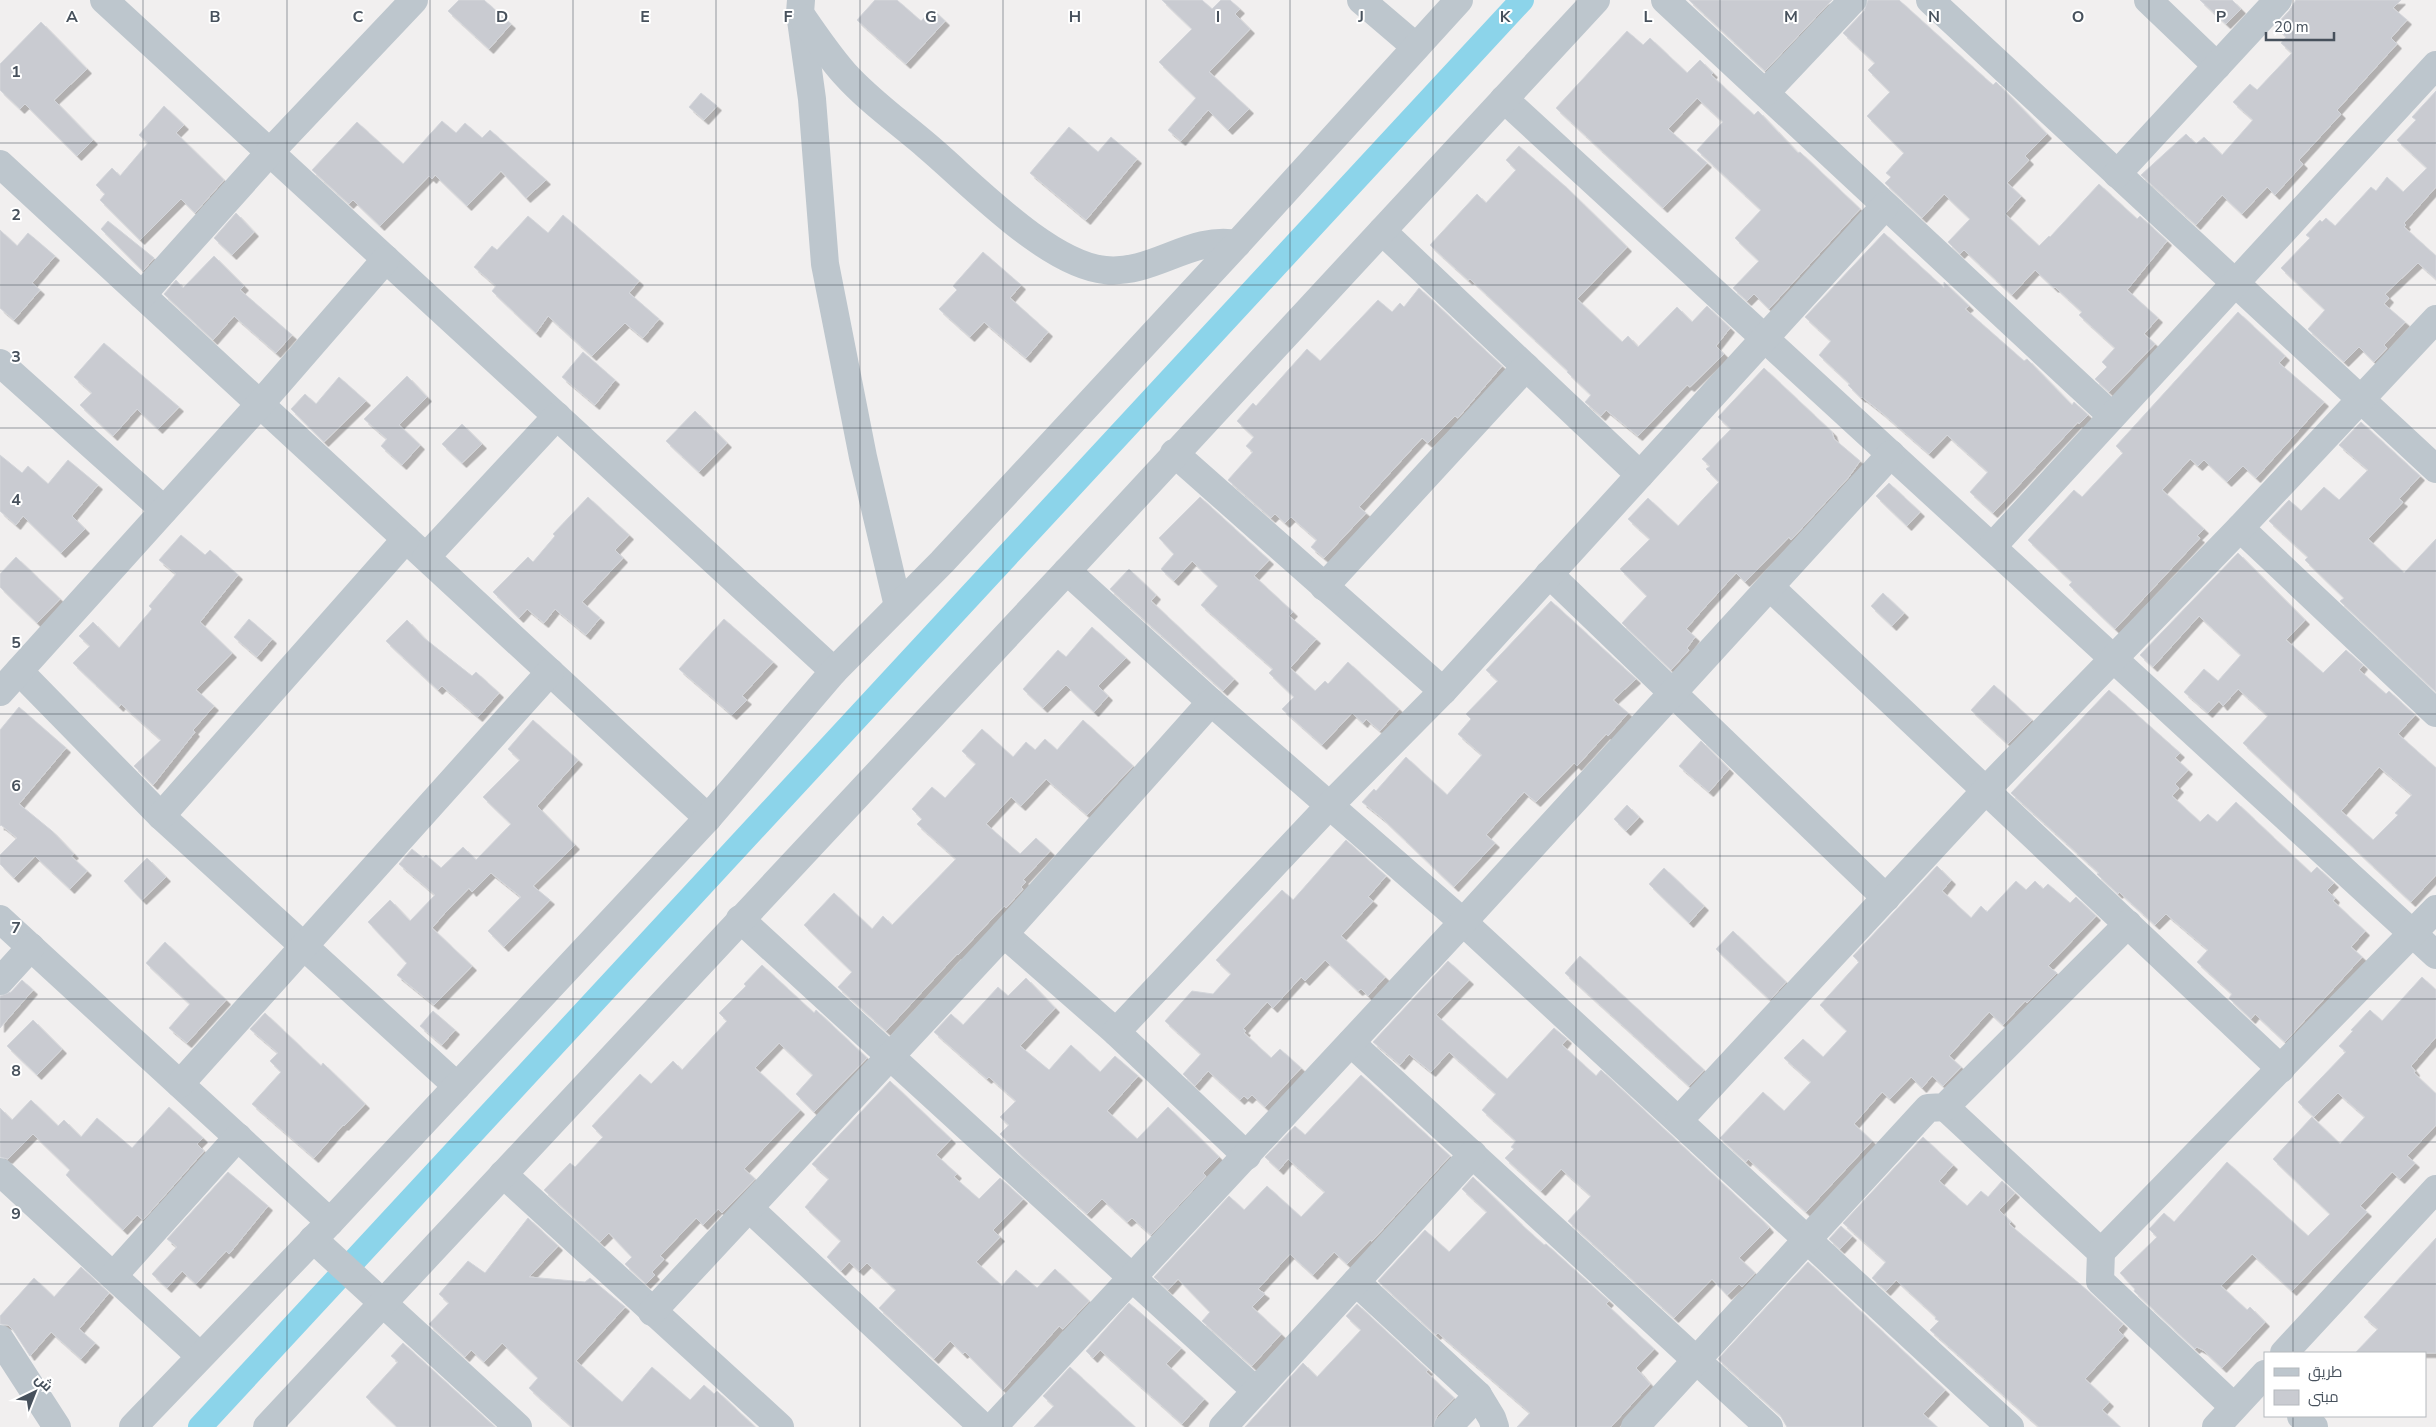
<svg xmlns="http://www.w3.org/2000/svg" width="2436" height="1427" font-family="'Nunito Sans',Cairo,sans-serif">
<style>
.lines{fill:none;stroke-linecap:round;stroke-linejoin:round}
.canal{stroke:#8cd4ea;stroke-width:24}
.building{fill:#c9cbd1;stroke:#d3d5da;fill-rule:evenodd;filter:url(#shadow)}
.minor{stroke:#bdc6cd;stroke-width:28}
.grid{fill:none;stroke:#47515c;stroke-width:1;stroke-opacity:0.55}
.grid-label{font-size:16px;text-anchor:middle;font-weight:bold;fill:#47515c;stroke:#fff;stroke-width:4;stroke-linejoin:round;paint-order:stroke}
</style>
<defs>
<filter id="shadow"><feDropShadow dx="4.5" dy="4.5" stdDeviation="0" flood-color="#0004"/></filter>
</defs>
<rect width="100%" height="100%" fill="#f1efef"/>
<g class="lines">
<path class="canal" d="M200 1427 1522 0"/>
</g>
<g class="building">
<path d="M459 0H484L511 24 489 49 448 11Z"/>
<path d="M875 0H897L921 21 932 9 945 21 906 64 857 20Z"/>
<path d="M1162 0H1202L1212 9 1221 0H1230L1240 9 1235 14 1250 29 1209 72 1249 109 1228 130 1208 110 1181 141 1168 130 1196 98 1159 62 1192 29Z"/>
<path d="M1689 0H1832L1765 71Z"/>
<path d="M1868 0H1899L1985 78 1993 85 1996 82 2047 134 2025 156 2029 160 2007 183 2021 196 2005 214 2039 246 2049 236 2050 237 2099 184 2137 219 2140 216 2167 241 2127 290 2158 318 2144 334 2155 344 2109 392 2095 379 2107 367 2102 362 2115 348 2079 315 2082 312 2055 287 2054 288 2035 270 2012 295 1964 250 1960 254 1948 242 1970 219 1944 194 1922 218 1885 183 1891 177 1886 173 1904 153 1867 116 1890 92 1868 70 1875 63 1843 33 1864 11Z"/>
<path d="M2200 0H2232L2241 9 2226 24Z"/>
<path d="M2296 0H2401L2393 8 2407 20 2391 38 2397 44 2337 110 2341 114 2299 160 2303 164 2275 195 2267 187 2242 214 2222 195 2196 225 2141 175 2186 134 2196 144 2204 137 2222 155 2253 120 2233 102 2250 84 2257 90 2292 53 2281 43 2286 37 2275 26 2289 11Z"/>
<path d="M41 22 87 69 54 100 93 140 77 156 25 104 20 109 0 90V64Z"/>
<path d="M1627 31 1643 45 1650 38 1687 73 1700 60 1713 73 1711 75 1754 115 1758 111 1798 153 1800 152 1860 209 1769 309 1754 294 1747 301 1733 288 1759 261 1735 238 1761 210 1697 150 1723 122 1697 98 1668 129 1707 163 1663 208 1556 108Z"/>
<path d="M2436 91V187L2404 223 2406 225 2404 227 2436 256V279L2418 263 2385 294 2389 298 2384 304 2405 322 2384 345 2387 348 2374 362 2359 347 2344 362 2308 329 2325 310 2281 268 2310 238 2306 235 2320 220 2322 222 2326 218 2335 226 2371 187 2376 191 2387 177 2403 192 2427 168 2397 140 2416 120 2412 117Z"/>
<path d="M701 93 717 106 704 120 689 107Z"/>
<path d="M164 106 184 125 176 133 224 180 195 213 181 199 140 240 100 200 105 194 96 185 112 168 120 176 148 143 139 135Z"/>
<path d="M442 121 456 133 465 123 482 138 490 130 546 180 526 198 501 171 467 206 435 175 432 179 429 176 380 226 353 200 349 204 312 170 357 122 403 164Z"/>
<path d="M1069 127 1098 152 1111 137 1137 159 1086 220 1030 173Z"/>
<path d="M1519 146 1567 188 1627 247 1577 299 1622 342 1628 336 1638 347 1677 307 1692 322 1707 306 1730 328 1716 346 1724 354 1690 387 1687 385 1638 436 1606 410 1601 416 1585 402 1591 395 1567 372 1568 371 1470 279 1468 280 1430 245 1477 194 1486 203 1516 170 1506 160Z"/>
<path d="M236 213 254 232 232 255 214 238Z"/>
<path d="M563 215 639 281 629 293 659 319 643 338 625 323 592 356 548 316 536 333 492 291 496 286 474 267 492 246 497 250 528 216 548 233Z"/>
<path d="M108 221 154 258 143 271 101 229Z"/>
<path d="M0 230 17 246 28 233 55 256 32 283 40 290 14 320 0 308Z"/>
<path d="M1884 233 1944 288V282L1969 306 1965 309 2024 361 2027 359 2072 405 2074 402 2088 415 2079 424 2078 422 1993 513 1970 492 1988 472 1947 435 1929 454 1881 412 1862 397 1861 398 1848 385 1850 384 1819 355 1831 341 1805 317Z"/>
<path d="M983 252 1021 285 1010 298 1048 332 1026 358 984 322 970 337 939 309 957 290 953 286Z"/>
<path d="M214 256 244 286 240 290 292 335 276 353 234 316 213 340 164 294 176 280 183 288Z"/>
<path d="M1419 288 1502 366 1458 418 1455 416 1428 443 1422 438 1359 507 1366 513 1324 558 1311 547 1317 540 1291 517 1285 523 1275 514 1271 518 1228 480 1253 452 1246 446 1254 437 1237 421 1253 403 1256 406 1307 349 1320 361 1378 300 1392 312 1400 303 1404 307Z"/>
<path d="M2238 312 2285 356 2279 363 2324 402 2256 478 2243 466 2227 482 2204 460 2198 466 2190 459 2162 490 2204 529 2197 536 2200 538 2115 629 2069 585 2072 582 2028 540 2074 490 2082 497 2123 453 2116 446Z"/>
<path d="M104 343 179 407 158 429 137 409 113 436 80 405 92 393 74 377Z"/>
<path d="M583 352 615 380 595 405 562 377Z"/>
<path d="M1764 368 1832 432 1834 439 1860 461 1848 478 1791 540 1789 537 1745 582 1736 573 1706 606 1686 629 1695 637 1687 648 1689 650 1671 670 1622 623 1647 596 1620 569 1650 539 1628 519 1648 498 1678 526 1719 482 1706 469 1710 466 1702 459 1731 429 1718 417Z"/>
<path d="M407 376 427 397 399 425 420 445 402 465 381 446 387 439 364 419Z"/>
<path d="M339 377 366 401 324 442 291 409 305 394 316 404Z"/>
<path d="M695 411 727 443 699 472 666 441Z"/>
<path d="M2361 422 2420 476 2399 499 2403 502 2368 539 2404 573 2436 539V692L2340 601 2344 598 2305 560 2308 557 2269 521 2289 500 2301 511 2324 487 2339 500 2368 470 2339 445Z"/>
<path d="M462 424 482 444 462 463 442 444Z"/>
<path d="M0 455 22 473 28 466 48 484 68 460 98 485 72 516 85 529 61 553 23 516 16 525 0 511Z"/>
<path d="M1889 483 1920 512 1907 526 1876 496Z"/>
<path d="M588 497 629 535 615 550 623 558 582 602 600 618 586 635 555 609 544 623 527 609 519 618 493 592 528 557 533 562 555 536 553 534Z"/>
<path d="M1200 497 1269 560 1254 576 1293 612 1289 616 1316 639 1290 668 1315 691 1325 681 1328 684 1348 662 1399 709 1380 731 1366 719 1363 723 1352 713 1322 745 1282 709 1294 697 1269 673 1273 669 1201 605 1218 586 1192 561 1174 581 1161 569 1174 554 1159 538Z"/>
<path d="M181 535 205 555 210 550 238 575 200 622 232 653 196 690 214 706 193 730 195 732 153 785 134 766 161 740 121 704 119 707 73 663 90 646 79 636 93 622 119 648 152 609 149 606 176 574 159 560Z"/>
<path d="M2238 553 2305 620 2286 640 2323 673 2346 650 2363 665 2359 670 2386 694 2389 691 2415 715 2398 734 2436 768V875L2411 902 2243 743 2268 716 2238 689 2223 706 2219 701 2208 713 2184 692 2204 669 2218 681 2241 655 2199 616 2153 667 2140 655ZM2379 767 2412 795 2395 813 2398 815 2373 840 2341 811Z"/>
<path d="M16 557 60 599 37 623 0 587V574Z"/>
<path d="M1129 569 1156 595 1151 601 1234 679 1223 691 1110 589Z"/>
<path d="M1883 593 1904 613 1892 626 1871 606Z"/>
<path d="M1551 601 1636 679 1613 700 1628 713 1608 736 1606 734 1577 766 1574 763 1536 802 1524 792 1486 835 1495 843 1454 887 1382 818 1362 802 1374 789 1376 791 1406 757 1447 795 1482 755 1458 734 1471 719 1466 714 1498 681 1486 670Z"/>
<path d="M249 619 272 639 257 657 234 637Z"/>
<path d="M724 619 773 662 742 696 747 700 732 715 679 669Z"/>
<path d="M407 620 424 638 472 676 476 672 499 693 478 717 442 686 438 690 386 641Z"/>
<path d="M1092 627 1126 658 1098 686 1108 696 1094 712 1066 685 1043 708 1023 689 1058 650 1066 657Z"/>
<path d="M1994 685 2032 720 2008 744 1971 710Z"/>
<path d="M2109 690 2180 753 2175 758 2188 770 2175 784 2179 788 2172 796 2200 822 2208 814 2217 822 2236 802 2311 873 2317 867 2334 883 2327 890 2335 898 2333 901 2365 931 2351 947 2362 957 2285 1042 2255 1014 2251 1019 2229 998 2232 994 2197 962 2208 950 2166 914 2155 925 2119 892 2118 894 2097 874 2099 873 2011 793Z"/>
<path d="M19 707 66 748 19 804 52 831 74 854 71 856 87 871 70 889 35 856 14 878 0 864V855L17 838 1 825 0 826V730Z"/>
<path d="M533 720 578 760 537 806 575 845 533 886 550 900 504 947 488 931 521 897 491 873 472 892 469 888 444 914 432 928 472 966 434 1005 397 975 407 963 368 922 390 900 410 921 435 895 399 864 412 849 423 858 426 855 441 868 463 847 476 860 511 824 483 797 520 760 508 749Z"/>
<path d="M1083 720 1133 766 1087 815 1046 779 1021 806 1011 797 986 824 1020 854 1036 838 1050 851 1023 880 1026 882 1021 887 1023 889 1006 908 1004 906 958 955 957 954 886 1031 838 987 852 972 804 925 834 893 872 929 883 916 892 925 956 859 917 824 922 819 912 809 932 787 945 798 976 764 962 751 982 729 1013 757 1026 742 1035 750 1045 739 1057 750Z"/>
<path d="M1701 741 1729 769 1709 792 1679 766Z"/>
<path d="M1627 805 1639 817 1626 831 1614 819Z"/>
<path d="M1346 840 1386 876 1368 897 1373 901 1341 936 1385 977 1368 996 1361 989 1358 991 1325 960 1305 981 1301 977 1273 1008 1267 1002 1243 1029 1246 1031 1244 1033 1271 1058 1280 1049 1301 1068 1265 1107 1252 1095 1248 1099 1244 1096 1240 1100 1208 1071 1195 1086 1183 1074 1201 1054 1165 1021 1192 991 1213 994 1231 974 1216 960 1282 890 1293 900Z"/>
<path d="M147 858 166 877 142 900 124 881Z"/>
<path d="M1937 866 1951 880 1942 891 1971 918 1981 906 1987 912 2016 881 2026 890 2035 881 2043 889 2048 884 2070 903 2076 897 2096 916 2048 966 2057 973 2027 1003 2025 1001 2003 1025 1989 1012 1949 1056 1961 1067 1943 1086 1932 1076 1922 1088 1911 1077 1890 1099 1882 1092 1854 1124 1872 1141 1806 1212 1748 1159 1746 1162 1720 1138 1763 1092 1784 1111 1811 1082 1784 1058 1803 1039 1823 1057 1847 1031 1820 1005 1859 962 1853 956Z"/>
<path d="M1664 868 1704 906 1689 923 1649 884Z"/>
<path d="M1733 931 1786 982 1770 1000 1716 949Z"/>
<path d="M165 942 226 1000 187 1043 169 1028 190 1004 146 963Z"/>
<path d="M1580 956 1704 1070 1689 1086 1565 973Z"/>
<path d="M1448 961 1469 980 1436 1015 1507 1079 1554 1028 1567 1039 1562 1045 1596 1076 1601 1070 1764 1222 1769 1228 1739 1258 1755 1273 1742 1287 1739 1284 1727 1295 1712 1279 1674 1318 1568 1221 1591 1196 1561 1169 1541 1191 1505 1158 1514 1149 1511 1147 1516 1141 1482 1110 1496 1094 1449 1052 1431 1072 1409 1054 1400 1065 1373 1042Z"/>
<path d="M762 965 814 1013 816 1010 867 1058 814 1112 796 1094 813 1075 779 1043 755 1068 800 1110 744 1169 755 1179 722 1213 718 1209 703 1225 696 1218 660 1256 664 1259 652 1272 655 1275 646 1284 625 1264 632 1257 609 1233 600 1242 544 1190 570 1163 575 1167 603 1137 592 1126 640 1074 651 1084 673 1061 682 1070 727 1021 719 1013 746 986 744 984Z"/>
<path d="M2422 977 2436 990V1037L2411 1066 2415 1071 2414 1073 2436 1094V1125L2407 1156 2415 1163 2400 1179 2392 1172 2360 1206 2367 1212 2292 1291 2252 1254 2221 1286 2247 1310 2250 1307 2265 1322 2222 1368 2203 1350 2197 1347 2195 1349 2134 1291 2135 1289 2120 1273 2157 1237 2149 1229 2164 1213 2174 1222 2227 1162 2308 1236 2330 1214 2273 1159 2312 1117 2340 1144 2365 1117 2338 1093 2314 1117 2298 1102 2346 1052 2339 1046 2353 1031 2351 1030 2370 1010 2382 1021Z"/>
<path d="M1026 978 1055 1008 1020 1046 1049 1070 1071 1045 1100 1072 1115 1056 1138 1076 1107 1111 1137 1139 1168 1107 1219 1157 1203 1173 1206 1176 1151 1235 1132 1218 1127 1222 1102 1199 1087 1214 1021 1155 1000 1134 1009 1125 1000 1117 1016 1101 989 1077 987 1079 934 1032 951 1014 963 1025 998 987 1008 996Z"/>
<path d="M22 980 33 990 0 1028V996L11 992Z"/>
<path d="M433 1011 455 1030 442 1045 420 1026Z"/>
<path d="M265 1013 321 1066 323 1063 365 1104 344 1126 343 1125 314 1158 252 1104 281 1072 270 1061 278 1053 250 1029Z"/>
<path d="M33 1020 62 1049 37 1075 7 1046Z"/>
<path d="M1361 1075 1450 1156 1372 1241 1370 1240 1347 1264 1334 1252 1313 1275 1290 1254 1258 1289 1265 1294 1252 1307 1281 1334 1252 1366 1202 1321 1210 1312 1178 1279 1168 1290 1154 1277 1229 1196 1244 1210 1267 1186 1301 1217 1325 1192 1288 1159 1279 1170 1265 1157 1295 1126 1305 1135Z"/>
<path d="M890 1081 951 1139 936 1155 957 1174 954 1177 979 1199 1000 1178 1023 1199 993 1230 1000 1237 976 1262 1002 1286 1016 1270 1037 1288 1055 1269 1089 1301 1063 1329 1059 1326 1003 1390 965 1352 963 1354 950 1341 934 1359 879 1308 896 1290 867 1263 859 1271 849 1262 841 1271 827 1257 841 1241 805 1207 829 1179 812 1164Z"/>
<path d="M31 1100 58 1126 64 1120 81 1137 97 1118 132 1148 169 1107 203 1138 197 1144 204 1151 143 1220 137 1215 123 1230 66 1175 70 1170 33 1134 8 1159 0 1157V1108L12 1120Z"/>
<path d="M1923 1137 1953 1165 1939 1181 1967 1206 1981 1191 1988 1197 2002 1181 2015 1193 1999 1210 2011 1222 2009 1224 2088 1291 2123 1324 2118 1330 2124 1336 2085 1379 2109 1402 2102 1410 2120 1427H2039L1930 1330 1939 1321 1935 1319 1936 1317 1896 1280 1886 1291 1872 1278 1886 1262 1843 1223Z"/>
<path d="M228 1172 268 1206 229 1254 226 1251 196 1284 182 1271 167 1288 152 1274 177 1247 167 1239Z"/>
<path d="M1473 1177 1523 1226 1544 1245 1546 1244 1609 1301 1606 1304 1654 1349 1636 1368 1650 1384 1611 1427H1517L1530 1413 1438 1333 1436 1335 1378 1281 1425 1230 1449 1252 1487 1212 1462 1189Z"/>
<path d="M528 1218 558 1246 529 1277 585 1282 590 1278 625 1307 576 1361 622 1402 652 1367 690 1400 704 1385 714 1394 717 1391 755 1427H572L529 1388 538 1378 502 1343 484 1362 471 1350 465 1357 429 1324 449 1303 439 1294 468 1261 485 1273Z"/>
<path d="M1841 1226 1852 1236 1840 1249 1829 1239Z"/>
<path d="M2436 1238V1353H2355L2378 1329 2364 1317Z"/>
<path d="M1808 1262 1945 1390 1923 1414 1937 1427H1787L1780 1415 1718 1359Z"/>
<path d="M81 1267 109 1293 79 1329 95 1343 81 1359 51 1332 30 1356 13 1330 8 1325 0 1324V1316L34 1278 54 1297Z"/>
<path d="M1129 1303 1181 1348 1166 1364 1204 1399 1182 1424 1100 1350 1093 1358 1086 1351Z"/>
<path d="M1357 1304 1428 1370 1426 1372 1454 1398 1437 1416 1433 1427H1245L1303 1363 1317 1377 1361 1330 1346 1316Z"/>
<path d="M403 1343 495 1427H397L366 1397 398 1362 391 1356Z"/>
<path d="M1070 1367 1135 1427H1034L1054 1406 1043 1396Z"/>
</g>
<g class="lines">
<g class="minor">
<path d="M104 0 834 671"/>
<path d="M801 0 800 13 812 99 825 264 863 457 898 606"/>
<path d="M1361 0 1416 47"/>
<path d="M1665 0 2112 416"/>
<path d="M1930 0 2436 469"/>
<path d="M2148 0 2217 66"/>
<path d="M803 18C816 37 829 56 844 73 868 100 899 122 927 146 972 184 1047 264 1105 270 1153 275 1191 235 1237 244"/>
<path d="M1766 92 1853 0"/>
<path d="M1504 99 2436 955"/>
<path d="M0 164 708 818"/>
<path d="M2117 174 2278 0"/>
<path d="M1382 231 1640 475"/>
<path d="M142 295 270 152 414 0"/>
<path d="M0 363 164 510"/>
<path d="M1174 453 1443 691"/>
<path d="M2240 528 2436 713"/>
<path d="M1992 547 2436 65"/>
<path d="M426 557 557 416"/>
<path d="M1067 571 1211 702 1463 922 2010 1427"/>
<path d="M1549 574 1886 898"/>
<path d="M1324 587 1526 367"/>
<path d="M1770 587 2281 1069"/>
<path d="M19 671 161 816 457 1086"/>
<path d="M0 692 260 404 386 259"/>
<path d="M161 816 406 539"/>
<path d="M0 919 330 1222"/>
<path d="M740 919 1256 1391"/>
<path d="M1004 934 1116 1032 1247 1156"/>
<path d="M0 981 31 947"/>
<path d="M1116 1032 1329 806 1443 691 1885 206"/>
<path d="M1351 1043 1769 1427"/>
<path d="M180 1084 550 672"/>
<path d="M1945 1107 2101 1252 2100 1281 2234 1407"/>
<path d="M1679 1120 1986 790 2240 528 2436 319"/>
<path d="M0 1172 200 1356"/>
<path d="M503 1174 780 1427"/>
<path d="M749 1208 983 1427"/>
<path d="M313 1239 518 1427"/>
<path d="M2101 1252 2436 909"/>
<path d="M113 1276 238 1137"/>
<path d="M1356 1282 1478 1395 1492 1418 1495 1427"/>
<path d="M652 1312 1004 934 1211 702"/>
<path d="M0 1339 57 1427"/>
<path d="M2284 1353 2436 1189"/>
<path d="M2301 1416 2314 1427"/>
<path d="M133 1427 330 1222 708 818 834 671 942 562 1237 244 1459 0"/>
<path d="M267 1427 1067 571 1596 0"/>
<path d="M993 1427 1463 922 1891 454"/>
<path d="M1223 1427 1473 1154"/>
<path d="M1448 1427 1478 1395"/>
<path d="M1635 1427 1928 1108 1945 1107 2128 924"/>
<path d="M2216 1427 2265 1374"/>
</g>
</g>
<path class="grid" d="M143 0V1427M287 0V1427M430 0V1427M573 0V1427M716 0V1427M860 0V1427M1003 0V1427M1146 0V1427M1290 0V1427M1433 0V1427M1576 0V1427M1720 0V1427M1863 0V1427M2006 0V1427M2149 0V1427M2293 0V1353M0 143H2436M0 285H2436M0 428H2436M0 571H2436M0 714H2436M0 856H2436M0 999H2436M0 1142H2436M0 1284H2436M2293 1416V1427"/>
<g class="grid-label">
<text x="72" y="22">A</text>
<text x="215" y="22">B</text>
<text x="358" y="22">C</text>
<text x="502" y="22">D</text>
<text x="645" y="22">E</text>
<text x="788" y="22">F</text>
<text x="931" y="22">G</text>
<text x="1075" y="22">H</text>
<text x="1218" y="22">I</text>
<text x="1361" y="22">J</text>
<text x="1505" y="22">K</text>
<text x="1648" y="22">L</text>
<text x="1791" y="22">M</text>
<text x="1934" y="22">N</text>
<text x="2078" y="22">O</text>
<text x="2221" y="22">P</text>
<text x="16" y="77">1</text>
<text x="16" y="220">2</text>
<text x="16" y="362">3</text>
<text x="16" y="505">4</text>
<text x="16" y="648">5</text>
<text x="16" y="791">6</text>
<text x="16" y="933">7</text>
<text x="16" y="1076">8</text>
<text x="16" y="1219">9</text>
</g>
<rect x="2264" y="1352" width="162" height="65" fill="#ffffff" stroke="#b5b9be"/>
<rect x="2274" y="1368" width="25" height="8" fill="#bdc6cd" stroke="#b5b9be"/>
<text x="2308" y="1377" font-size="15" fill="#47515c">طريق</text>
<rect x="2274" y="1390" width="25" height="15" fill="#c9cbd1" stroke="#b5b9be"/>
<text x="2308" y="1402" font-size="15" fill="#47515c">مبنى</text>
<g transform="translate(35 1392) rotate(43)" stroke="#ffffff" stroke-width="4" paint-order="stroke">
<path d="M0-4L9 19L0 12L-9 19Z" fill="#47515c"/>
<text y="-8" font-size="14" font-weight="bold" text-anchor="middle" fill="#47515c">ش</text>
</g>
<path d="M2266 32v8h68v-8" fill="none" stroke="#47515c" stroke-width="2.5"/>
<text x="2274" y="32" font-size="15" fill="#47515c" stroke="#ffffff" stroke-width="4" paint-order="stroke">20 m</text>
</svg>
